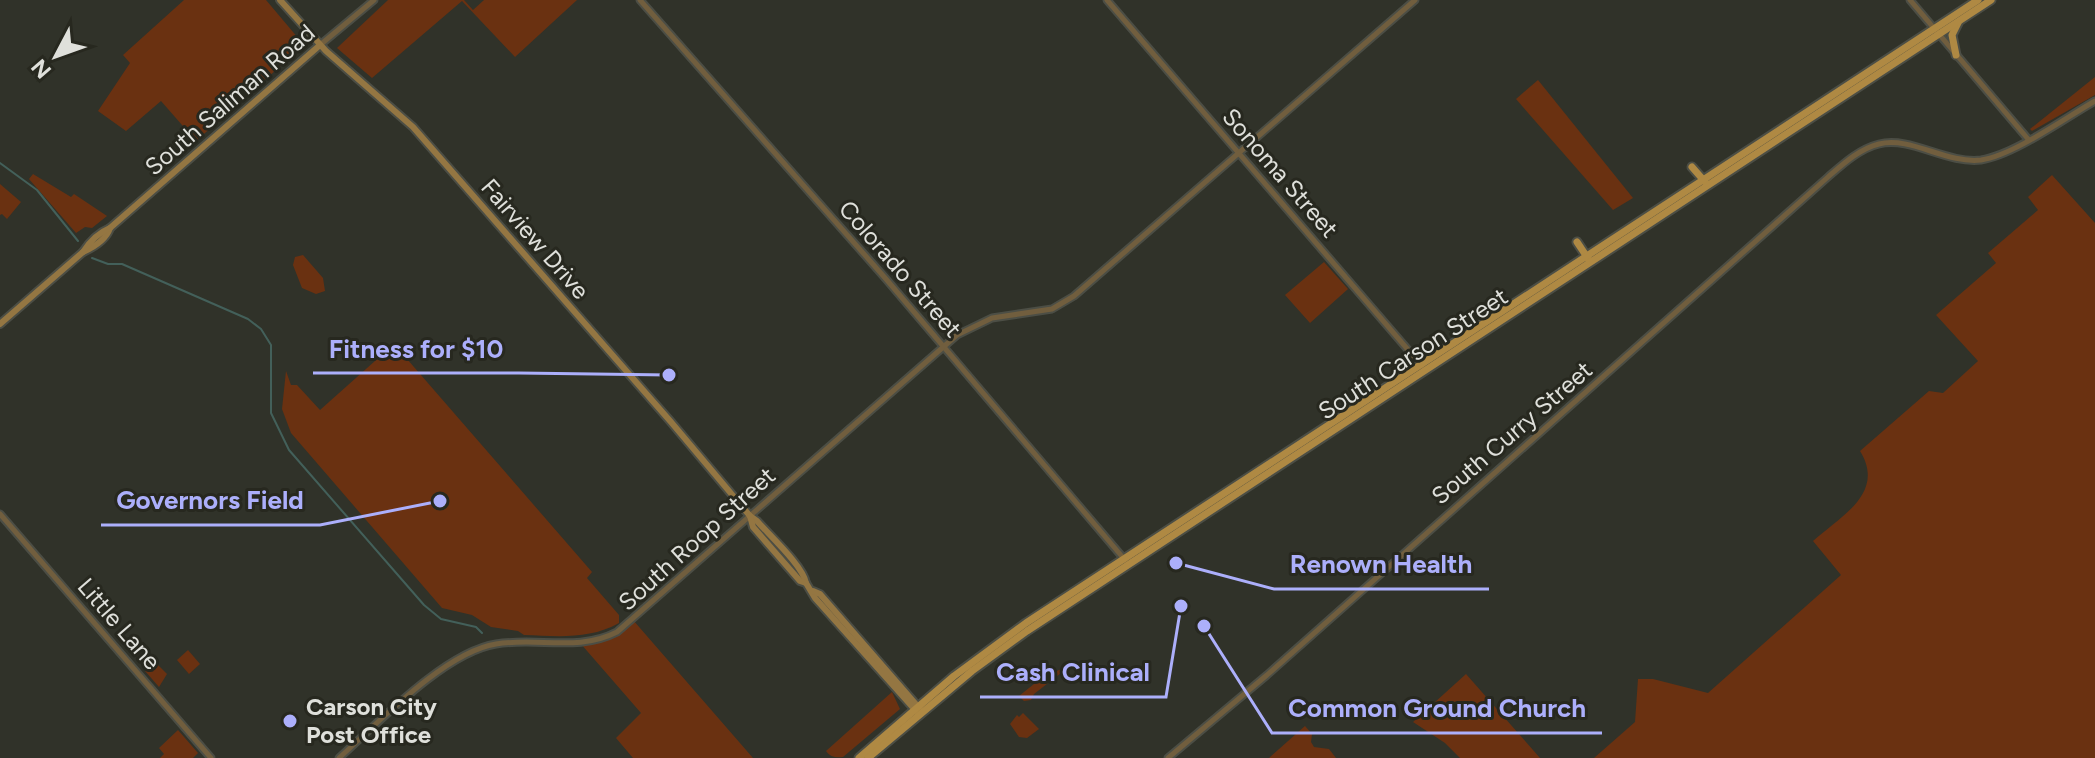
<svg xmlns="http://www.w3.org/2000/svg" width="2095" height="758" font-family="Figtree,sans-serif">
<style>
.green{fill:#6a3111}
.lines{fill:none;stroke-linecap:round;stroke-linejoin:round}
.stream{stroke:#43605a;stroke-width:2}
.tertiary-casing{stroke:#4c4e45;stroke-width:9}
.secondary-casing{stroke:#4c4e45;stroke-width:10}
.primary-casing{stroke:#4c4e45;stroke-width:11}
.tertiary{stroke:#715e3e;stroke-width:5}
.secondary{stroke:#947642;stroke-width:6}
.primary{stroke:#af8943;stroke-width:7}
.poi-dot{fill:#acaffb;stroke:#27281f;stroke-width:3}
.labels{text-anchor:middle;stroke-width:6;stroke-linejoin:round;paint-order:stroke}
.street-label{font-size:24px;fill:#dfe0db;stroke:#27281f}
.poi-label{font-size:24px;font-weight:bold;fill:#dfe0db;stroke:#27281f;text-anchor:start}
.leader{fill:none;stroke:#acaffb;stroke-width:3}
.callout-dot{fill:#acaffb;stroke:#27281f;stroke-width:3}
.callout-label{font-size:26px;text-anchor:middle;font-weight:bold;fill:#acaffb;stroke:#27281f;stroke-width:6;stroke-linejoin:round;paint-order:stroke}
</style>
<rect width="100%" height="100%" fill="#303229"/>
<g class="green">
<path d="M184 0H266L304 45 196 141 161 101 126 131 98 111 130 63 123 55Z"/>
<path d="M388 0H464L473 10 484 0H577L515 57 462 1 372 78 337 48Z"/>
<path d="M2095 77V95L2032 131 2030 129Z"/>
<path d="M1538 80 1633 198 1613 210 1516 99Z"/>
<path d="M33 174 71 197 74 194 107 216 92 228 85 227 76 233 29 179Z"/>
<path d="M2052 175 2095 223V758H1594L1635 722 1638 679H1653L1708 693 1841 575 1813 541C1841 516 1886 493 1860 451L1929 391 1943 393 1978 361 1936 315 1996 263 1988 253 2038 210 2028 197Z"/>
<path d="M0 184 21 202 7 219 2 214 0 215Z"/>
<path d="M303 255 323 278 325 291 316 294 302 288 293 265 295 257Z"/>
<path d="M1324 262 1348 289 1310 323 1285 295Z"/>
<path d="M394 344 592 572 587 578 619 615V623C589 640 556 636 524 635L518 631 491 627 472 615 442 608 291 433 282 409 286 371 291 385H297L320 410Z"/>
<path d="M633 620 753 758H633L616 738 641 713 581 644 598 641Z"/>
<path d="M188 650 200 664 189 674 177 660Z"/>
<path d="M155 662 167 674 159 687 145 671Z"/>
<path d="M1061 669V673L1034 694 1031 700 1024 701 1019 696 1039 680Z"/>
<path d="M1466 674 1540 758H1460L1445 743 1413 722Z"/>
<path d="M892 692 900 709 843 757C836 758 830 757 826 751Z"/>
<path d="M1023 713 1039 729 1027 738 1019 737 1010 724 1017 715 1019 717Z"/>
<path d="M1305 726 1312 734 1311 742 1314 747 1329 749 1336 758H1269Z"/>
<path d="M178 730 198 753 193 758H160L164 754 159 748Z"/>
</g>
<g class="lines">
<g class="stream">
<path d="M0 163 37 190 78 241"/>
<path d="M92 258 108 264H122L248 319 261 329 271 345V413L289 450 424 605 441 619 476 627 482 633"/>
</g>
<defs>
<g id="tertiary">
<path d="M640 0 886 279 1125 560"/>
<path d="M1107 0 1422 366"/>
<path d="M1910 0 2028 139"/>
<path d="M320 45 374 0"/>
<path d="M0 514 211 758"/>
<path d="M339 758C378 723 445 652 496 644 538 637 578 652 617 632L957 335 992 318 1052 309 1074 296 1415 0"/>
<path d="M1168 758 1267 675 1828 177C1843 164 1859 149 1879 144 1911 136 1946 164 1981 160 2014 155 2065 118 2095 101"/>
</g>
<g id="secondary">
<path d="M280 0 326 51 413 127 671 422 750 516 757 521C770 536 803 566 806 583"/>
<path d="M83 252C94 247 106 240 110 228L320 45"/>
<path d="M0 324 83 252C90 241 98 233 110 228"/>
<path d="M750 516 753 527 800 581 806 583 815 598 917 712"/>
<path d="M813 591 820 594 920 709"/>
</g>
<g id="primary">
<path d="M1956 55 1952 35 1958 23"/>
<path d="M1692 167 1706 183"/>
<path d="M1577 242 1589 260"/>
<path d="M859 758 954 676 1026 623 1978 0"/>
<path d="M868 758 972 671 1027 631 1991 0"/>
</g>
</defs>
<use href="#tertiary" class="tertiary-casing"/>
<use href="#secondary" class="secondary-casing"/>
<use href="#primary" class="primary-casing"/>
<use href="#tertiary" class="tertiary"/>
<use href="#secondary" class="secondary"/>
<use href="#primary" class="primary"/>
</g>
<circle class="poi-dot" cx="290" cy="721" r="8"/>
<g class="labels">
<g class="street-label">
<text transform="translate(230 100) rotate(-41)" y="8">South Saliman Road</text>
<text transform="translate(1280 173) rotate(49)" y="8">Sonoma Street</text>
<text transform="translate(535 239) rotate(49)" y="8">Fairview Drive</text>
<text transform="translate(900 269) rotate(49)" y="8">Colorado Street</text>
<text transform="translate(1413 354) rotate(-33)" y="8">South Carson Street</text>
<text transform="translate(1512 433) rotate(-41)" y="8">South Curry Street</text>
<text transform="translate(697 539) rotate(-42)" y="8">South Roop Street</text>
<text transform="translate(119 624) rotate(49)" y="8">Little Lane</text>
</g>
<g class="poi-label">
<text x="306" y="715">Carson City<tspan x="306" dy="28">Post Office</tspan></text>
</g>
</g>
<path class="leader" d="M669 375L519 373H313M440 501L320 525H101M1176 563L1274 589H1489M1181 606L1166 697H980M1204 626L1272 733H1602"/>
<g class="callout-dot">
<circle cx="669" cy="375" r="8"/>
<circle cx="440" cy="501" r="8"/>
<circle cx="1176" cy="563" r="8"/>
<circle cx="1181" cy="606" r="8"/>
<circle cx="1204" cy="626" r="8"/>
</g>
<g class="callout-label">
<text x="416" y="358">Fitness for $10</text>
<text x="210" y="509">Governors Field</text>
<text x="1381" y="573">Renown Health</text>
<text x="1073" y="681">Cash Clinical</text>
<text x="1437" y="717">Common Ground Church</text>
</g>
<g transform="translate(56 56) rotate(229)" stroke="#27281f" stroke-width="6" paint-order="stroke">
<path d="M0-6L14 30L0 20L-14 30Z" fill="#dfe0db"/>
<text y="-12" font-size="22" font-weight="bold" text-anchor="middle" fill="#dfe0db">N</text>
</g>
</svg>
